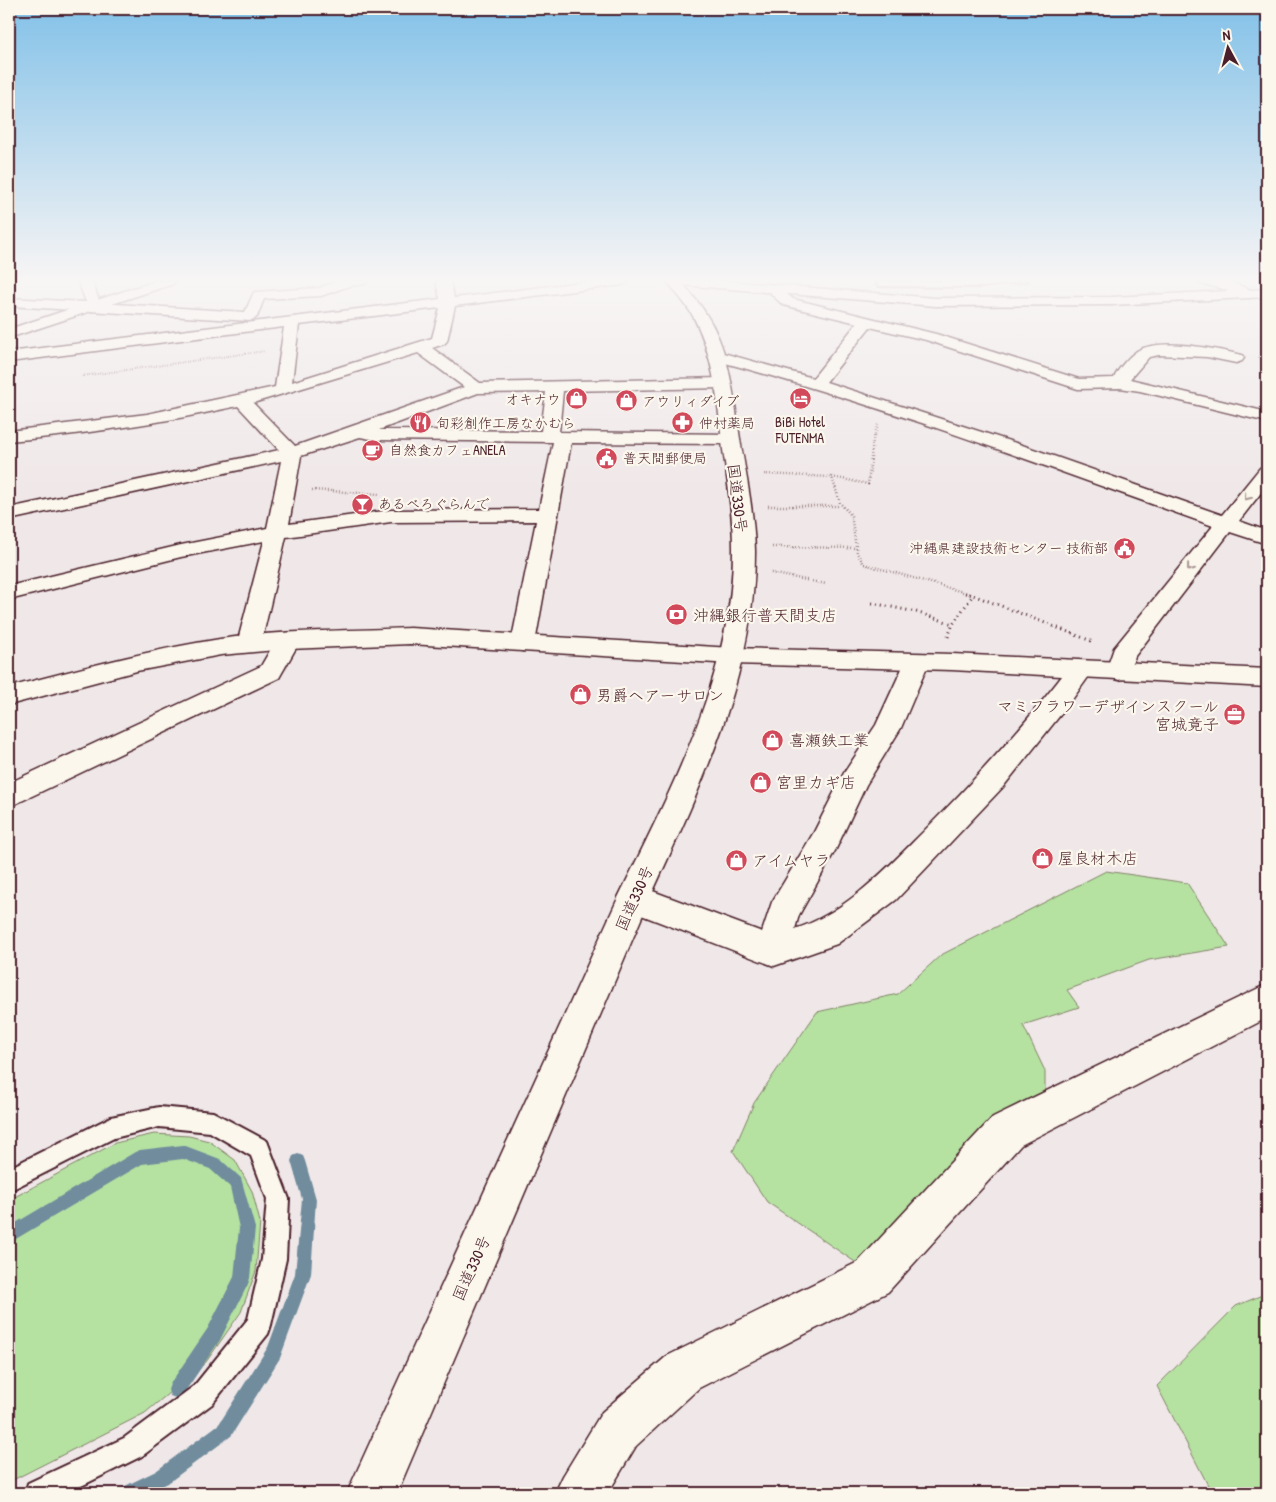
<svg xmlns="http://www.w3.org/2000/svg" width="1276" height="1502" font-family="'Patrick Hand','Klee One',sans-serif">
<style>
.green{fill:#b5e2a1;stroke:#808066}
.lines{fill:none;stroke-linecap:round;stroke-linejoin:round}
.stream{fill:#708c9d;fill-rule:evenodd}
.service-casing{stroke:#4a1f2b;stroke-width:4}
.minor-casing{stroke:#4a1f2b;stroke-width:3}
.tertiary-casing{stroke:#4a1f2b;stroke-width:3}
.secondary-casing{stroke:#4a1f2b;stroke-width:3}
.trunk-casing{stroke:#4a1f2b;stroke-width:3}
.path-far2{stroke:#4a1f2b;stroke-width:2;stroke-dasharray:0.5 2;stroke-linecap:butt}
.path-far1{stroke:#4a1f2b;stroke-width:2.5;stroke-dasharray:0.5 2.5;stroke-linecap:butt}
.path{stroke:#4a1f2b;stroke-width:3;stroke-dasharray:1 4;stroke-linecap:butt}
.service{fill:#fbf7ec;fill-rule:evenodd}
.minor{fill:#fbf7ec;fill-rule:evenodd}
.tertiary{fill:#fbf7ec;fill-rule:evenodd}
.secondary{fill:#fbf7ec;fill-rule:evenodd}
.trunk{fill:#fbf7ec;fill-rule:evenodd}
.oneway{stroke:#ab9695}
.labels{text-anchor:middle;stroke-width:4.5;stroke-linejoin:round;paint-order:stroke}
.far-poi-label{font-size:14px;fill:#4a1f2b;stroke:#fbf7ec;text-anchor:start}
.street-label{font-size:16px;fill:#4a1f2b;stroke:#fbf7ec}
.poi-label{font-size:16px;fill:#4a1f2b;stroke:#fbf7ec;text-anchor:start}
</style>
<rect width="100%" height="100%" fill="#f0e8e8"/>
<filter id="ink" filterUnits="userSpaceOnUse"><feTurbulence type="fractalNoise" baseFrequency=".02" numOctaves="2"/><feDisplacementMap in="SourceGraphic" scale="10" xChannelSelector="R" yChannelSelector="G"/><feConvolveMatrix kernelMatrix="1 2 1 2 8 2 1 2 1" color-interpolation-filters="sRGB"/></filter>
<g filter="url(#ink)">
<g class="green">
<path d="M1106 871 1187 883 1229 947 1149 960 1067 990 1079 1007 1023 1025 1045 1071V1096L858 1264 767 1202 733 1151 754 1103 817 1012 898 994 941 955Z"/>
<path d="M154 1134 189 1136 209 1141 235 1160 252 1191 260 1222 256 1271 241 1312 206 1362 145 1413 9 1482V1200L115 1143Z"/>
<path d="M1267 1293V1493H1212L1157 1386 1236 1306Z"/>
</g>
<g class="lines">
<g class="stream">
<path d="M183 1145 220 1159 241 1178 255 1228 250 1278 248 1284 220 1340 182 1396 176 1398 170 1396 168 1390 170 1384 208 1328 234 1277 239 1228 230 1187 210 1169 183 1159 142 1164 9 1243V1227L135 1152 140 1150Z"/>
<path d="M298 1154 303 1156 305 1161 316 1199 311 1274 280 1358 231 1436 168 1483 148 1493H120L123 1487 156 1471 219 1424 268 1347 295 1274 302 1199 291 1161 293 1156Z"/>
</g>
<defs>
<g id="service">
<path d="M1001 281H1028L981 287 880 286 876 284 880 282Z"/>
<path d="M159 1107 213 1112 267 1141 289 1199 286 1259 271 1325 268 1334 212 1404 142 1456 67 1493H25L28 1483 124 1438 194 1386 248 1319 262 1259 267 1199 251 1156 210 1132 159 1127 114 1138 9 1191V1168L111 1117Z"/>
</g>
<g id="minor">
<path d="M78 281H92L100 303 245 312 254 292 319 288 338 281H367L365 284 349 286 321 296 264 299 257 317 250 321 9 306V298L86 302Z"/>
<path d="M436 281H450L454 298 590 281H629L622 285 455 306 447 341 444 344 432 348 480 383 723 378 729 379 731 383 729 387 723 388 563 391 559 432 730 434 736 435 739 439 736 443 730 444 571 443 535 643 532 649 523 651 514 649 511 643 536 521 391 522 286 537 261 644 258 650 249 652 240 650 237 644 264 541 181 557 9 600V586L181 545 267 528 281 461 9 520V508L279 450 238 406C162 423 86 434 9 441V431L147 414 275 387 284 327 9 362V352L440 299ZM440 308 432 338 292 382 299 325ZM418 353 464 387 295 446 253 403ZM546 392 541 431 379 430 478 393ZM360 437 376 440 553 442 539 509 391 510 289 524 301 456Z"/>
<path d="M1199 281H1227L1254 291 1256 294 1249 298 1220 288 1201 284Z"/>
<path d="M781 285 786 286 788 289 786 293 793 299 936 334 1079 379 1114 378C1118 369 1128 357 1137 351 1159 337 1217 349 1242 355L1244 358 1242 361 1236 363 1207 357 1159 355 1149 357 1130 379 1267 412V422L1140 391 1120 388 1078 389 926 340 870 327 826 382 1022 445 1222 515 1260 468 1267 466V485L1239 521 1267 531V544L1230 532 1135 656 1128 677 1119 680 1110 677 1106 671 1114 648 1213 526C1047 467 881 404 710 359L708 356 710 353 716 351 813 378 857 323 783 305 771 294 776 286Z"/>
<path d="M288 633 297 635 300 641 279 678 9 807V783L261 666 279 635Z"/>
<path d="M917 654 926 656 929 662 901 728 866 785 836 849 799 915 795 929C847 912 887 868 924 831 977 778 1027 723 1072 663L1081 661 1090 663 1094 669 1069 704 1003 787 896 900 837 944 774 966 623 908 618 898 623 888 634 884 762 932 772 902 814 832 844 773 876 725 905 662 908 656Z"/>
<path d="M1267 984V1018L1021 1145 888 1292 699 1388 636 1446 608 1493H555L563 1476 602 1412 667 1356 858 1262 993 1117Z"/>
</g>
<g id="tertiary">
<path d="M155 281H175L173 284 9 338V329Z"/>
<path d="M410 628 732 648 952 654 1267 669V687L952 670 732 664 410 644 288 649 221 655 137 671 9 705V687C79 669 149 650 220 639 283 630 347 631 410 628Z"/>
</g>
<path id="secondary" d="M674 281H729L935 298 1111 297 1267 289V297L1111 305 935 306 681 285Z"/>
<path id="trunk" d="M667 281H681C689 292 699 302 706 314 731 352 734 401 741 445 747 479 754 515 755 550 756 674 700 788 650 898L397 1493H347L618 898C671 789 734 673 733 548 733 516 728 482 723 450 718 405 715 359 694 318 687 305 676 293 667 281Z"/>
</defs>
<use href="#service" class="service-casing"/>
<use href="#minor" class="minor-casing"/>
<use href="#tertiary" class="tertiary-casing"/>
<use href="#secondary" class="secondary-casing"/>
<use href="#trunk" class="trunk-casing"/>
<g class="path-far2">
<path d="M1258 357H1267"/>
<path d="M82 376 265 351"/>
</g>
<g class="path-far1">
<path d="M878 425 873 440 868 484 832 477 840 503 851 515 857 553 864 564 970 594"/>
<path d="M764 474 832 477"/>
<path d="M312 490 380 494"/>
<path d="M768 506H840"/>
<path d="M772 547 856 548"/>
<path d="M771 573 826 584"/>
</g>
<g class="path">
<path d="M965 593 973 595"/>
<path d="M872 603 916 612 953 624"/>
<path d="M948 637 953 624 973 595 1094 642"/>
</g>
<use href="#service" class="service"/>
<use href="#minor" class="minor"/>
<use href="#tertiary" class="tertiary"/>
<use href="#secondary" class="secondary"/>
<use href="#trunk" class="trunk"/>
</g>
<defs><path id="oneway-chevron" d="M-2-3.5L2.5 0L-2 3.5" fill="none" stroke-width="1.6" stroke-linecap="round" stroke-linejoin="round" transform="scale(1.25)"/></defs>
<g class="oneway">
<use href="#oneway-chevron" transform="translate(1247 497) rotate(129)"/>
<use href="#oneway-chevron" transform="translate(1190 568) rotate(128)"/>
</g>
</g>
<linearGradient id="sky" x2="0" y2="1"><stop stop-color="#82c1e8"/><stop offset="0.57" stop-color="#f8f5f5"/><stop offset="1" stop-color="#f8f5f5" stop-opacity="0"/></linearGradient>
<rect width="1276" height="491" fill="url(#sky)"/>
<defs>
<symbol id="shop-disc" viewBox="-11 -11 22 22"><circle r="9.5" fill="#d1495b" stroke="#fbf7ec"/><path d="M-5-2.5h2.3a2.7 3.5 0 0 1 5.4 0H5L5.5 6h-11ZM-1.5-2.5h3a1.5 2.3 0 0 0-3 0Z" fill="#fff"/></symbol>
<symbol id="hotel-disc" viewBox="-11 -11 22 22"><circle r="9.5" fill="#d1495b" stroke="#fbf7ec"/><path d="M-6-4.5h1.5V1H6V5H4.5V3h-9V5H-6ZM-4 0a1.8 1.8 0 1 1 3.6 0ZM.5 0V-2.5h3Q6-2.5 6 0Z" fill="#fff"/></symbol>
<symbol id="restaurant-disc" viewBox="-11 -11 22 22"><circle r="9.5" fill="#d1495b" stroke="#fbf7ec"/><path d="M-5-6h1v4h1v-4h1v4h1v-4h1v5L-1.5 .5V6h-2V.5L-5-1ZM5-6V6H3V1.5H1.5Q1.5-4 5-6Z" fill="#fff"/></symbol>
<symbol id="pharmacy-disc" viewBox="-11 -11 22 22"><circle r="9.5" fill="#d1495b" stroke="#fbf7ec"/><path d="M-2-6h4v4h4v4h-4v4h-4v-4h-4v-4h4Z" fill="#fff"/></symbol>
<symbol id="cafe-disc" viewBox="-11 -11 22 22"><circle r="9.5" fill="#d1495b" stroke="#fbf7ec"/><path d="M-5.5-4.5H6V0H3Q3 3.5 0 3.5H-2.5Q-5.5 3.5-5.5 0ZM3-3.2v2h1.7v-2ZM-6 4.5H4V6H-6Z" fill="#fff"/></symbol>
<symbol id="civic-disc" viewBox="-11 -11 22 22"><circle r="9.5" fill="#d1495b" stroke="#fbf7ec"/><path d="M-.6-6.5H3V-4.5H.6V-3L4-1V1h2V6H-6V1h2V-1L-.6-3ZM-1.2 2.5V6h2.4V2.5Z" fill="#fff"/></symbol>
<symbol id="bar-disc" viewBox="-11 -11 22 22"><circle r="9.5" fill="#d1495b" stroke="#fbf7ec"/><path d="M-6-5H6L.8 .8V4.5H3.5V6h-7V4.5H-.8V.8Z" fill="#fff"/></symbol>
<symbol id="bank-disc" viewBox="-11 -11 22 22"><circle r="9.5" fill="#d1495b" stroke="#fbf7ec"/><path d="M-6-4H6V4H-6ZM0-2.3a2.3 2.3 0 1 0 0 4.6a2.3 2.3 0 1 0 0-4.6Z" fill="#fff"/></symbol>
<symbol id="office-disc" viewBox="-11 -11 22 22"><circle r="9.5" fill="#d1495b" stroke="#fbf7ec"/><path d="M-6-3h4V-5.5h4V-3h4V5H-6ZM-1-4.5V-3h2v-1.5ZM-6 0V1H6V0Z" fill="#fff"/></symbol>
</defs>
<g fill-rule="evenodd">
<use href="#shop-disc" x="564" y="386" width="25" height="25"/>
<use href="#hotel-disc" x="788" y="386" width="25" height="25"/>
<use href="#shop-disc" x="614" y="388" width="25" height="25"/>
<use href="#restaurant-disc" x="408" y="410" width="25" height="25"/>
<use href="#pharmacy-disc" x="670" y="410" width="25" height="25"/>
<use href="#cafe-disc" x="360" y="438" width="25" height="25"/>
<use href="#civic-disc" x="594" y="446" width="25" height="25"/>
<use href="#bar-disc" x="350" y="492" width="25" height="25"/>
<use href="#civic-disc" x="1112" y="536" width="25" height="25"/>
<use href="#bank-disc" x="664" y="602" width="25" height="25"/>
<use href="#shop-disc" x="568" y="682" width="25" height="25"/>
<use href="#office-disc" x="1222" y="702" width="25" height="25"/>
<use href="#shop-disc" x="760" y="728" width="25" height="25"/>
<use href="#shop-disc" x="748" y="770" width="25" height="25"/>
<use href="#shop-disc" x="1030" y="846" width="25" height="25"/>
<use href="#shop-disc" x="724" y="848" width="25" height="25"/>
</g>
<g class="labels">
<g class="far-poi-label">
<text x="561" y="404" text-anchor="end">オキナウ</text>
<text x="642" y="406">アウリィダイブ</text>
<text x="800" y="427" text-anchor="middle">BiBi Hotel<tspan x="800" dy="16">FUTENMA</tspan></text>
<text x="436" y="428">旬彩創作工房なかむら</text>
<text x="699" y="428">仲村薬局</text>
<text x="389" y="455">自然食カフェANELA</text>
<text x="623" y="463">普天間郵便局</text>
<text x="378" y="509">あるべろぐらんで</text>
<text x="1108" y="553" text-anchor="end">沖縄県建設技術センター 技術部</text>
</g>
<g class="street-label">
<text transform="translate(738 498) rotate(83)" y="6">国道330号</text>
<text transform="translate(634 898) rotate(-66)" y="6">国道330号</text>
<text transform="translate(471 1268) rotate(-66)" y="6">国道330号</text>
</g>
<g class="poi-label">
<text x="693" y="621">沖縄銀行普天間支店</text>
<text x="596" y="701">男爵ヘアーサロン</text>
<text x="1219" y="712" text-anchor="end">マミフラワーデザインスクール<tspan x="1219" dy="18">宮城竟子</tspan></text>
<text x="789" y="746">喜瀬鉄工業</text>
<text x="776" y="788">宮里カギ店</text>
<text x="1058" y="864">屋良材木店</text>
<text x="752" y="866">アイムヤラ</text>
</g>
</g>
<rect width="1276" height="1502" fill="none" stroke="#fbf7ec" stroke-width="30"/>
<rect x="15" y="15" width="1246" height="1472" fill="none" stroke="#4a1f2b" stroke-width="2" filter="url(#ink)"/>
<g transform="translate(1228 48) rotate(353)" stroke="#fbf7ec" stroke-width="4" paint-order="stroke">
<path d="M0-4L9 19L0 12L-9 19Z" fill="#4a1f2b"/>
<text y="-8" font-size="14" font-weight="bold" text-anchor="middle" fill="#4a1f2b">N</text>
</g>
</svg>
